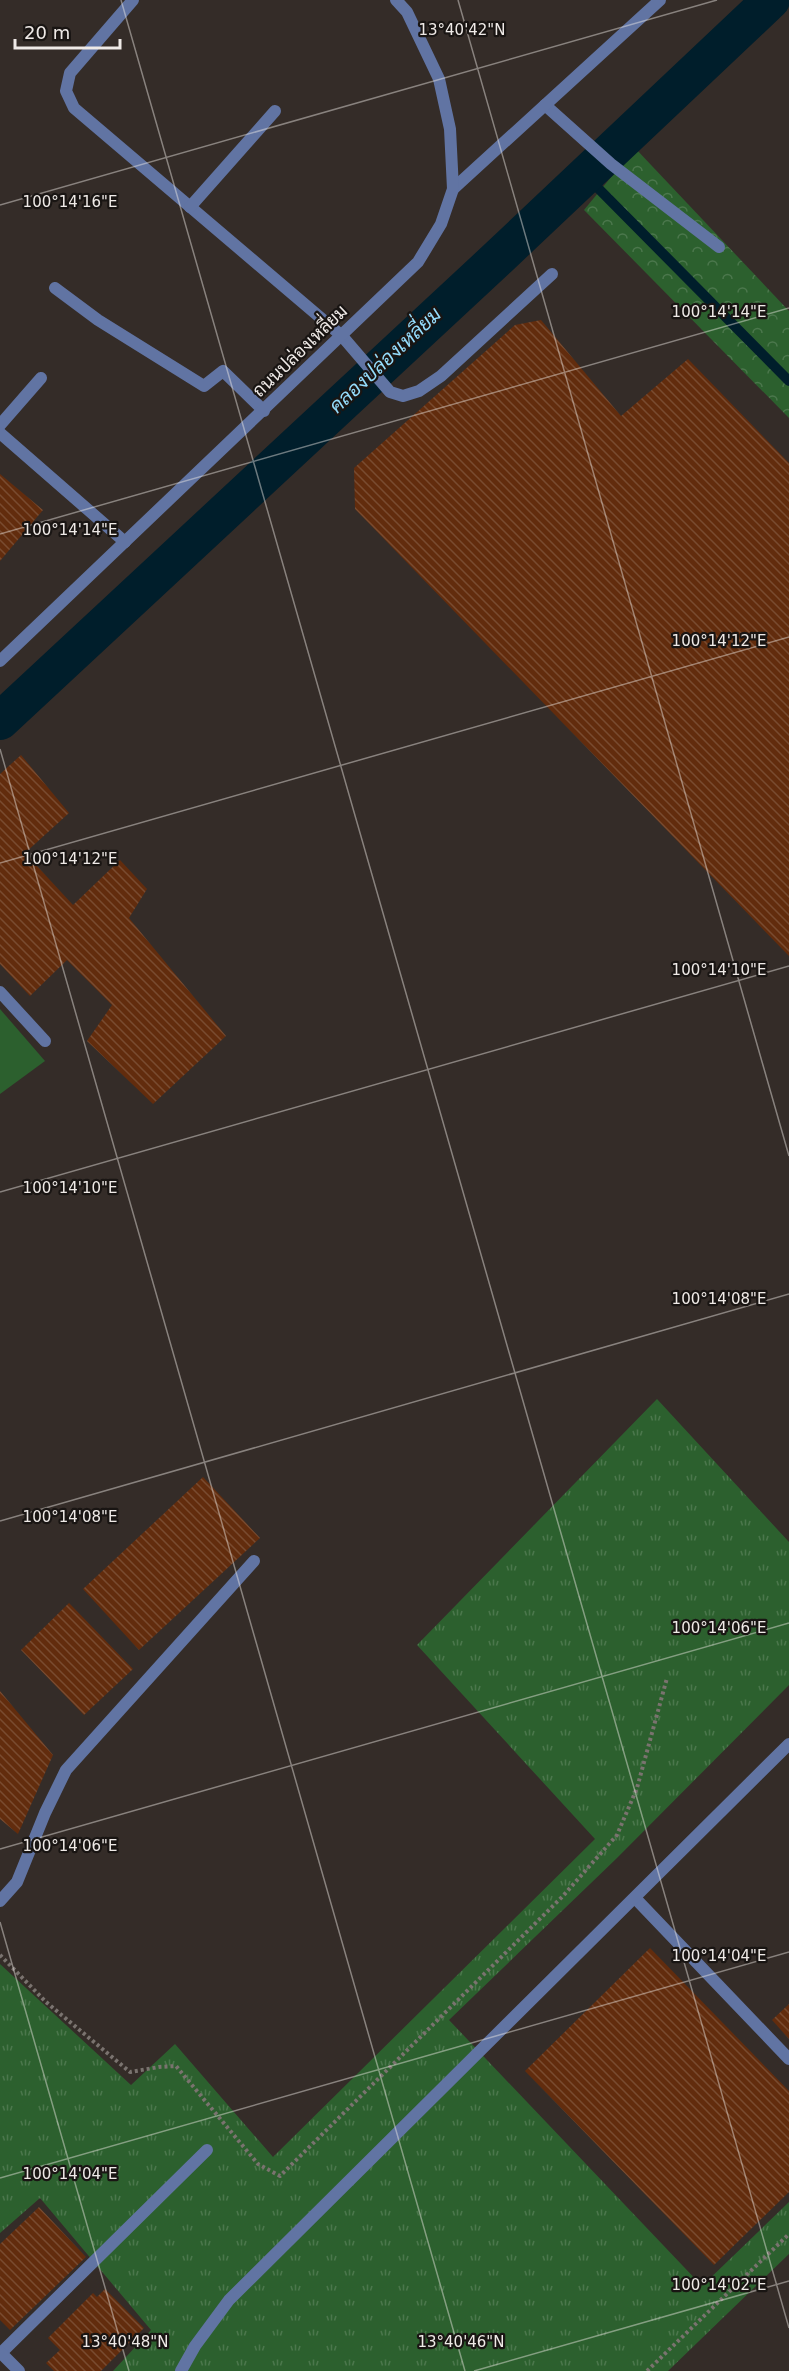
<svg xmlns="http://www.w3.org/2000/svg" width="789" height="2371" font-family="'DejaVu Sans',Sarabun,sans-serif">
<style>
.grass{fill:url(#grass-tufts)}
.forest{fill:url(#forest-crowns)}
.garden{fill:#2c602e}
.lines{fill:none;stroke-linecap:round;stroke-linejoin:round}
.stream{stroke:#001e2b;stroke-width:10}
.canal{stroke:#001e2b;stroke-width:38}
.building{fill:url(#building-back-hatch)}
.path{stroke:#7a736f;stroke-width:4;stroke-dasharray:3 3;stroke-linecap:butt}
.service{stroke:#6174a3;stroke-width:12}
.minor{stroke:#6174a3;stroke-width:12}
.tertiary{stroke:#6174a3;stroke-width:12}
.ticks{fill:none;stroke:#efeae7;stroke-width:1.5;stroke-opacity:0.45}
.labels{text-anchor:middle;stroke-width:4.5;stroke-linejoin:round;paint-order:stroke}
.street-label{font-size:18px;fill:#efeae7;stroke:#191513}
.water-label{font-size:20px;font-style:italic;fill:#94dcfc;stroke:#191513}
.ticks-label{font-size:15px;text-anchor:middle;fill:#efeae7;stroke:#191513;stroke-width:4.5;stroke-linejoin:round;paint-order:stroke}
</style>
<defs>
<pattern id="grass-tufts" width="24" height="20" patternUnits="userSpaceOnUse" patternTransform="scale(1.5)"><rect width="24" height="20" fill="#2c602e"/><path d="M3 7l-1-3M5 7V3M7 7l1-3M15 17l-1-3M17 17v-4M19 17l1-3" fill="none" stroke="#4b774c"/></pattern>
<pattern id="forest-crowns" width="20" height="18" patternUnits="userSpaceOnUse" patternTransform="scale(1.5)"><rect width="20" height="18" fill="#2c602e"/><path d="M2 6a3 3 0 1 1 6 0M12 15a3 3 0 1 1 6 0" fill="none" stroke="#4b774c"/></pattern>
<pattern id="building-back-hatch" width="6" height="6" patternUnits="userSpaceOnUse" patternTransform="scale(1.5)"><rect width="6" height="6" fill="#622c0d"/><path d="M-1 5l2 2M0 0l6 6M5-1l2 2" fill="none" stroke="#794b30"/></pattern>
</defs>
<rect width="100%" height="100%" fill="#342c28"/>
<path class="grass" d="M657 1399 789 1542V1685L617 1858 449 2020 702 2286 789 2202V2254L668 2371H113L151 2330 40 2198 0 2233V1964L131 2085 175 2044 273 2157 595 1839 417 1645Z"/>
<path class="forest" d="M635 148 789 311V418L584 210Z"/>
<path class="garden" d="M0 1009 45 1061 0 1094Z"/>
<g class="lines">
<path class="stream" d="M586 176 789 381"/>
<path class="canal" d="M0 721 499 257 771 0"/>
</g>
<g class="building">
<path d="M541 320 621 416 688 359 789 463V956L355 509 354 468 515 325Z"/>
<path d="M0 474 43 510 0 561Z"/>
<path d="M21 755 69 813 25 853 73 905 120 860 147 889 129 918 226 1036 153 1104 87 1041 112 1005 67 960 30 996 0 964V774Z"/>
<path d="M203 1477 260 1538 139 1650 83 1589Z"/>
<path d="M69 1603 133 1669 84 1715 21 1650Z"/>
<path d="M0 1691 53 1755 18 1834 0 1819Z"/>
<path d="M650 1948 789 2091V2192L714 2265 525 2071Z"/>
<path d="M789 2004V2039L772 2020Z"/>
<path d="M39 2207 86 2257 10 2330 0 2320V2244Z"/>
<path d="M105 2289 144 2328 101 2371H54L46 2363 60 2350 48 2338 93 2293 97 2297Z"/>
</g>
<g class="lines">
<g class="path">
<path d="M0 1955 46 2002 130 2072 159 2067 176 2066 258 2164 280 2176 563 1896 617 1835 637 1788 667 1678"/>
<path d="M647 2371 789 2234"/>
</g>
<g class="service">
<path d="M545 105 611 164 719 247"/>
<path d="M55 288 98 320 204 386 223 371 264 411"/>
<path d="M342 336 390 392 403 396 419 391 441 376 552 274"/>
<path d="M0 425 41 378"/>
<path d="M0 433 125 542"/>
<path d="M0 992 45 1041"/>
<path d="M635 1898 789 2059"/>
<path d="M0 1901 17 1882 45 1813 66 1770 254 1561"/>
<path d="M1 2353 207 2150"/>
<path d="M181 2371 195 2346 229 2300 789 1744"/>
</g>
<g class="minor">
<path d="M133 0 70 73 66 91 74 108 342 336"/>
<path d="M453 189 660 0"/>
<path d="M190 207 275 111"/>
<path d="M0 2352 19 2371"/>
</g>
<path class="tertiary" d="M0 661 418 262 441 224 453 189 450 129 439 79 407 12 396 0"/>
</g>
<path class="ticks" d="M121 0 789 2328M458 0 789 1156M0 205 717 0M0 534 789 308M0 749 465 2371M0 863 789 637M0 1192 789 966M0 1521 789 1294M0 1849 789 1623M0 1922 129 2371M0 2178 789 1952M474 2371 789 2281"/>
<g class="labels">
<g class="street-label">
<text transform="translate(300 351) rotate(-44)" y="6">ถนนปล่องเหลี่ยม</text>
</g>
<g class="water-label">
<text transform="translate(385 360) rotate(-43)" y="7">คลองปล่องเหลี่ยม</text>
</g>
</g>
<g class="ticks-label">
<text x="462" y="35">13°40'42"N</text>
<text x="70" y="207">100°14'16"E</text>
<text x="719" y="317">100°14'14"E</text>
<text x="70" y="535">100°14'14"E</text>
<text x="719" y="646">100°14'12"E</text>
<text x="70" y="864">100°14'12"E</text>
<text x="719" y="975">100°14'10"E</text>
<text x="70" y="1193">100°14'10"E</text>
<text x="719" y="1304">100°14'08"E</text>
<text x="70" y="1522">100°14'08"E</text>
<text x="719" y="1633">100°14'06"E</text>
<text x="70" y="1851">100°14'06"E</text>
<text x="719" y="1961">100°14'04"E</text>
<text x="70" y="2179">100°14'04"E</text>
<text x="719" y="2290">100°14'02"E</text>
<text x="125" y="2347">13°40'48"N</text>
<text x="461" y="2347">13°40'46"N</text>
</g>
<path d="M15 39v9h105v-9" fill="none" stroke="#efeae7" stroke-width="3"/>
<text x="24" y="39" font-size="18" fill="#efeae7" stroke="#191513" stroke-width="4.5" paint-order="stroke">20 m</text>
</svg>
